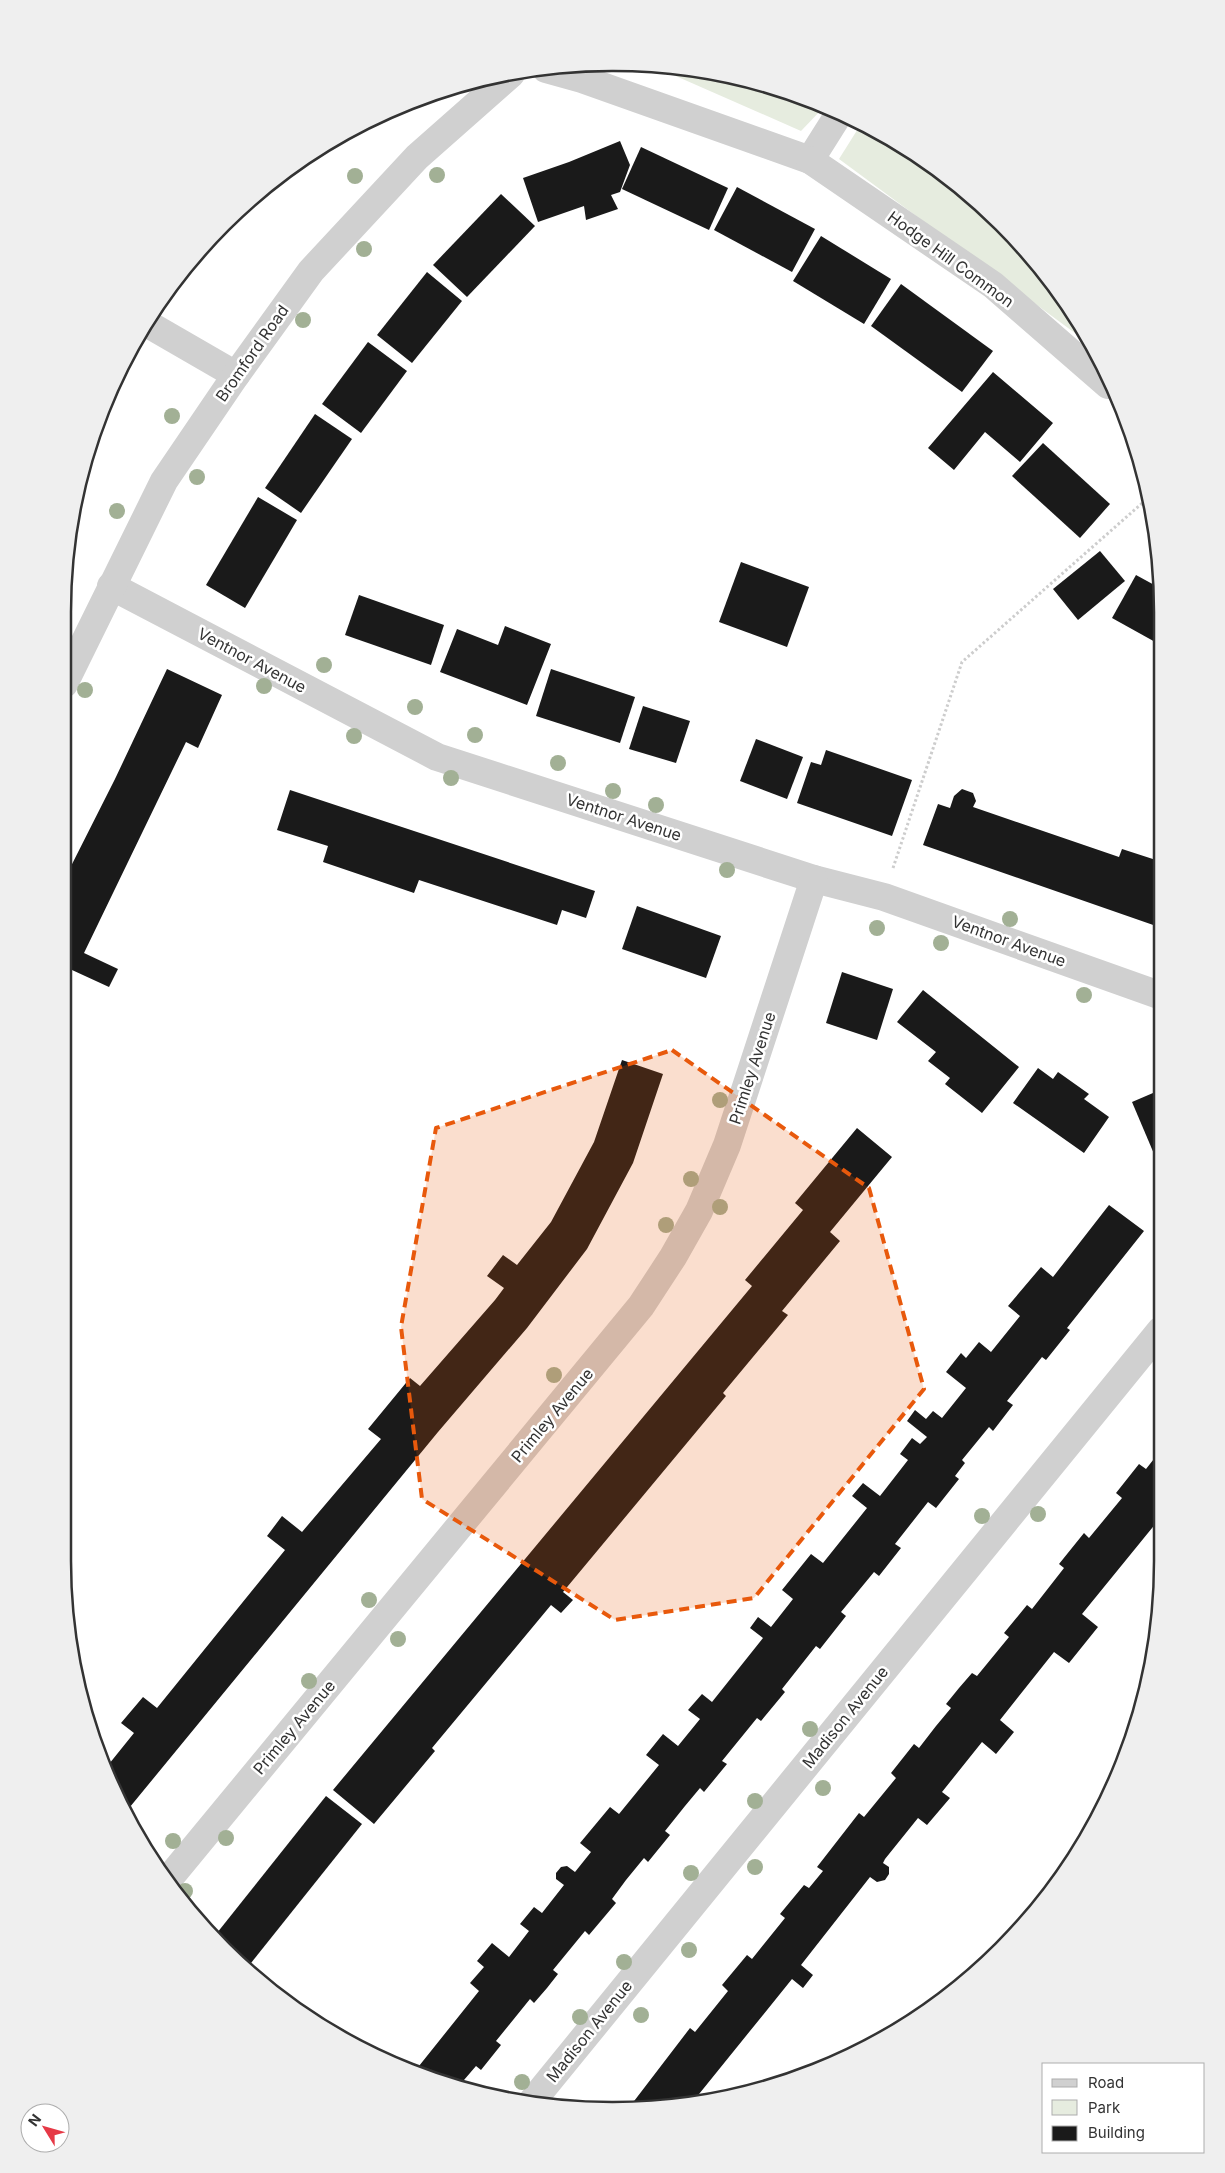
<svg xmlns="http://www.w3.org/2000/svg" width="1225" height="2173" font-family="Inter,sans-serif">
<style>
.green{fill:#e6ecdf}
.building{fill:#1a1a1a}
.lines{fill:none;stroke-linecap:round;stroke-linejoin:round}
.path{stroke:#cdcdcd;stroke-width:3;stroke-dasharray:2.5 2.5;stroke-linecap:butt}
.minor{stroke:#d0d0d0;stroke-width:28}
.tertiary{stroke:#d0d0d0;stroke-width:28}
.tree{fill:#a2b095}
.marked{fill:#e8590c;fill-opacity:0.2;stroke:#e8590c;stroke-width:4;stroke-dasharray:10 6;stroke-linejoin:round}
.labels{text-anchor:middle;stroke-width:5;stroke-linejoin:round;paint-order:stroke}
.street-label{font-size:16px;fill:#333;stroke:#fff}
.rim{fill:none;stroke:#333;stroke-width:2.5}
</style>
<rect width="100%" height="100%" fill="#fff"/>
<g class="green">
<path d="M653 66 685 67 790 92 824 107 801 131Z"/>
<path d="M861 124 888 136 1001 223 1070 307 1087 342 839 159Z"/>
</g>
<g class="building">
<path d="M620 141 630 165 620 192 611 195 618 209 586 220 584 206 538 222 523 178 569 162Z"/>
<path d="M641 147 728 188 709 230 622 189Z"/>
<path d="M737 187 815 229 792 272 714 230Z"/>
<path d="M501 194 535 226 467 297 433 265Z"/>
<path d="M821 236 891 279 864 324 793 281Z"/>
<path d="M427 272 462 301 412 363 377 335Z"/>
<path d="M901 284 993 351 962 392 871 326Z"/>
<path d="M368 342 407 371 361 433 322 404Z"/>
<path d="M993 372 1053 423 1020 462 985 432 954 470 928 448Z"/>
<path d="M315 414 352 439 301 513 265 488Z"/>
<path d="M1043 443 1110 504 1080 538 1012 476Z"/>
<path d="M258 497 297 520 245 608 206 585Z"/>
<path d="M1100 551 1125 581 1078 620 1053 589Z"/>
<path d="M741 562 809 587 787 647 719 622Z"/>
<path d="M1136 575 1158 587 1157 643 1112 618Z"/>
<path d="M359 595 444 625 431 665 345 635Z"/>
<path d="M505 626 551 644 527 705 440 672 457 629 498 645Z"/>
<path d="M167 669 222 695 198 748 186 742 84 953 118 969 109 987 72 970 65 985V878L115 779Z"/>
<path d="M551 669 635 697 620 743 536 716Z"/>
<path d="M643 706 690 721 676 763 629 749Z"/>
<path d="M756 739 803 757 787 799 740 781Z"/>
<path d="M826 750 912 780 892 836 797 803 811 762 821 765Z"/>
<path d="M962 789 973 793 976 801 973 807 1119 857 1122 849 1159 861V927L923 845 938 804 950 808 954 796Z"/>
<path d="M290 790 595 891 586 918 562 910 557 925 419 880 414 893 323 862 328 846 277 830Z"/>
<path d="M637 906 721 936 706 978 622 949Z"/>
<path d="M842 972 893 989 877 1040 826 1023Z"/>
<path d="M923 990 1019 1067 982 1113 945 1084 950 1078 928 1061 936 1052 897 1022Z"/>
<path d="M622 1060 663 1074 633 1163 587 1249 527 1328 438 1432 125 1813 105 1769 134 1733 121 1723 143 1697 157 1708 285 1550 267 1536 282 1516 302 1532 381 1439 368 1429 410 1378 420 1386 495 1300 504 1288 487 1276 503 1255 517 1265 551 1222 594 1142Z"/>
<path d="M1038 1068 1053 1079 1058 1072 1089 1094 1084 1099 1109 1117 1084 1153 1013 1103Z"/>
<path d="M1160 1090V1168L1132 1102Z"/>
<path d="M857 1128 892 1157 830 1232 840 1241 782 1311 788 1315 723 1393 726 1396 563 1592 573 1600 561 1613 551 1605 432 1748 435 1751 374 1824 333 1790 752 1286 745 1280 803 1210 795 1203Z"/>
<path d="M1109 1205 1144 1231 1067 1328 1070 1330 1046 1360 1042 1357 1007 1401 1013 1405 993 1431 989 1427 962 1460 965 1463 955 1476 959 1479 936 1508 928 1502 895 1544 901 1548 879 1576 874 1572 841 1612 846 1616 820 1649 816 1646 782 1689 785 1692 761 1721 757 1718 722 1761 727 1764 704 1792 700 1788 685 1806 665 1831 670 1835 648 1862 644 1858 626 1880 612 1899 616 1903 589 1935 585 1931 553 1970 558 1974 547 1988 534 2003 530 1999 496 2041 501 2045 481 2070 476 2066 458 2087 415 2071 479 1991 470 1983 484 1967 477 1961 492 1943 509 1957 529 1931 520 1924 534 1907 542 1913 564 1885 556 1879V1873L561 1867 567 1866 575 1872 591 1852 580 1843 610 1807 619 1814 659 1765 646 1755 663 1734 678 1746 700 1719 688 1710 702 1694 712 1702 763 1638 750 1628 758 1617 771 1627 793 1599 782 1590 811 1554 823 1563 867 1508 852 1496 863 1483 880 1496 908 1460 900 1454 912 1438 920 1444 927 1437 907 1421 915 1410 926 1419 933 1411 942 1418 966 1388 946 1372 961 1353 966 1358 979 1342 991 1352 1020 1316 1008 1306 1041 1267 1053 1277Z"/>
<path d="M1161 1450V1517L1082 1614 1098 1627 1069 1663 1054 1652 1000 1720 1014 1732 996 1754 982 1742 942 1792 950 1798 927 1825 918 1818 885 1859 883 1863 889 1867V1874L885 1880 877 1882 870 1877 801 1965 813 1975 803 1988 792 1979 691 2104 648 2109H628L690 2028 695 2032 728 1991 722 1985 747 1955 752 1959 785 1918 780 1914 804 1885 809 1888 823 1871 817 1867 859 1813 864 1817 896 1778 891 1773 914 1744 919 1748 936 1726 951 1708 946 1704 959 1688 972 1673 977 1676 1009 1637 1004 1633 1027 1605 1032 1609 1064 1568 1059 1564 1084 1533 1089 1538 1122 1498 1116 1493 1139 1464 1146 1469Z"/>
<path d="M326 1796 362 1824 247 1968 224 1950 213 1938Z"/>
</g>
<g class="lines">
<path class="path" d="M893 868 962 662 1148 498"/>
<g class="minor">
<path d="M546 69 582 79 810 160 839 114"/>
<path d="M810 160 993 285 1108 385"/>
<path d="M146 323 236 375"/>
<path d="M111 586 437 757 814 879 884 897 1159 995"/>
<path d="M167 1881 641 1306 673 1257 699 1211 727 1145 814 879"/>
<path d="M530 2104 1160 1331"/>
</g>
<path class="tertiary" d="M64 684 164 481 236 375 311 271 417 157 511 74"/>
</g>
<g class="tree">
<circle cx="437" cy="175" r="8"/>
<circle cx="355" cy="176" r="8"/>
<circle cx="364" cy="249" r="8"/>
<circle cx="303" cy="320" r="8"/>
<circle cx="172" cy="416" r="8"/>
<circle cx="197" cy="477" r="8"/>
<circle cx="117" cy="511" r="8"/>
<circle cx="324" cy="665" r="8"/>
<circle cx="264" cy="686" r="8"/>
<circle cx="85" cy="690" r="8"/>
<circle cx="415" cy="707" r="8"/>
<circle cx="475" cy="735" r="8"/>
<circle cx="354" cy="736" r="8"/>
<circle cx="558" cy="763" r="8"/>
<circle cx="451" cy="778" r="8"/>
<circle cx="613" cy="791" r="8"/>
<circle cx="656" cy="805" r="8"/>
<circle cx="727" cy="870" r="8"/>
<circle cx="1010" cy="919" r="8"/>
<circle cx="877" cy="928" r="8"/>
<circle cx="941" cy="943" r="8"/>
<circle cx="1084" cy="995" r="8"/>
<circle cx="720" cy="1100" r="8"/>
<circle cx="691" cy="1179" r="8"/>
<circle cx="720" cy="1207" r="8"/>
<circle cx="666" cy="1225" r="8"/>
<circle cx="554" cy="1375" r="8"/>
<circle cx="1038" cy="1514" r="8"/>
<circle cx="982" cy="1516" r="8"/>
<circle cx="369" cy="1600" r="8"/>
<circle cx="398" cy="1639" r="8"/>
<circle cx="309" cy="1681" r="8"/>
<circle cx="810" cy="1729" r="8"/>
<circle cx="823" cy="1788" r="8"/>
<circle cx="755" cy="1801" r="8"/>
<circle cx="226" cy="1838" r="8"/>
<circle cx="173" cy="1841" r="8"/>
<circle cx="755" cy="1867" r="8"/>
<circle cx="691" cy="1873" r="8"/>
<circle cx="185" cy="1891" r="8"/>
<circle cx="689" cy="1950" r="8"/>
<circle cx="624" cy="1962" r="8"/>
<circle cx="641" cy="2015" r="8"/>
<circle cx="580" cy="2017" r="8"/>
<circle cx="522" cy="2082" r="8"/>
</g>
<path class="marked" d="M672 1050 869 1188 924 1389 754 1598 615 1620 422 1499 401 1327 436 1128Z"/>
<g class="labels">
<g class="street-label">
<text transform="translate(951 259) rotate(36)" y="6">Hodge Hill Common</text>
<text transform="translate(252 353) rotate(-55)" y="6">Bromford Road</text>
<text transform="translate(252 660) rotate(28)" y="6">Ventnor Avenue</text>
<text transform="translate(624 817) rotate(18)" y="6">Ventnor Avenue</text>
<text transform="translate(1009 941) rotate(20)" y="6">Ventnor Avenue</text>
<text transform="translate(752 1068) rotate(-72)" y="6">Primley Avenue</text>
<text transform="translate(552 1415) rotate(-50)" y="6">Primley Avenue</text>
<text transform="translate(845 1717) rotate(-51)" y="6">Madison Avenue</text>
<text transform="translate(294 1727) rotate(-50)" y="6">Primley Avenue</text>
<text transform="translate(589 2031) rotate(-51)" y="6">Madison Avenue</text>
</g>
</g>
<path d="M0 0H1225V2173H0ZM612 71H613A541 541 0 0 1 1154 612V1561A541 541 0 0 1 613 2102H612A541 541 0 0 1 71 1561V612A541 541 0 0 1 612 71Z" fill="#efefef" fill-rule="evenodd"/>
<path class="rim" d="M612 71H613A541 541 0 0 1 1154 612V1561A541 541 0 0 1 613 2102H612A541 541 0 0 1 71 1561V612A541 541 0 0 1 612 71Z"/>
<rect x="1042" y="2063" width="162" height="90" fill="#ffffff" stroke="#adadad"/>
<rect x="1052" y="2079" width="25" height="8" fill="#d0d0d0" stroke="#adadad"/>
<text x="1088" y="2088" font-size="15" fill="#333333">Road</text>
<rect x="1052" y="2100" width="25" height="15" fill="#e6ecdf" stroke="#adadad"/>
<text x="1088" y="2113" font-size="15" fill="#333333">Park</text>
<rect x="1052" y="2126" width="25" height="15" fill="#1a1a1a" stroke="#adadad"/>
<text x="1088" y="2138" font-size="15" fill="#333333">Building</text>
<g transform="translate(45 2128) rotate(307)"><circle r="24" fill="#ffffff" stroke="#adadad"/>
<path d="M0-4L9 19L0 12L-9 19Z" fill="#e63946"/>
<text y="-8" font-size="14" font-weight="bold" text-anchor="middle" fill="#333333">N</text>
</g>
</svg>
